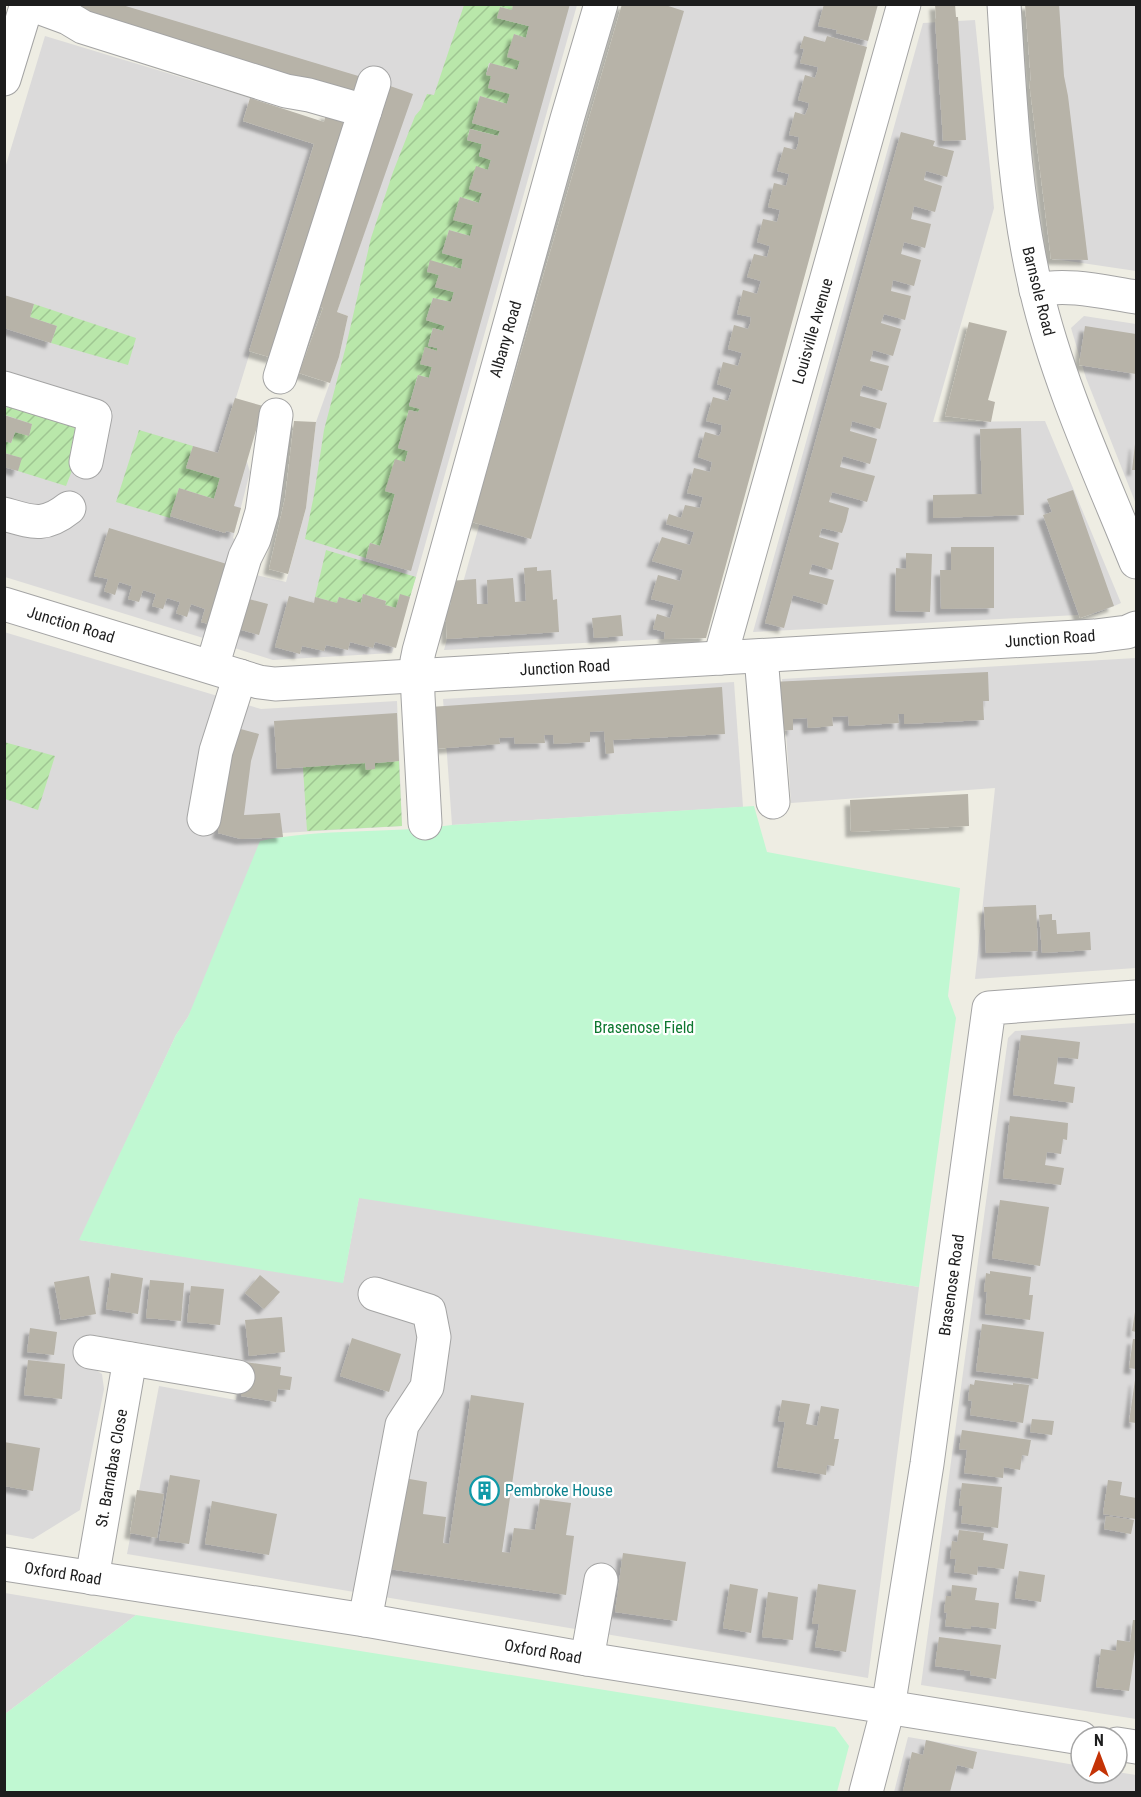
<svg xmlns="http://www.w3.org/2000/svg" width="1141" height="1797" font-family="'Roboto Condensed',sans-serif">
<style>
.residential{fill:#dbdada}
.park{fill:#c0f8d2}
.garden{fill:url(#garden-furrows)}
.building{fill:#b7b3a8;filter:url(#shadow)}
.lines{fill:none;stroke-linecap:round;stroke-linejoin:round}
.minor-casing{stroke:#a4a4a4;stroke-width:35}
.minor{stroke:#fff;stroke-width:33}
.labels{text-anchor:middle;stroke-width:4.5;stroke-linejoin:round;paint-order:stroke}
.street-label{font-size:16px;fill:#1d1d1d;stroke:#fff}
.park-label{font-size:16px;fill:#0e7830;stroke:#fff}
.culture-label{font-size:16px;fill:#0d838f;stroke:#fff;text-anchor:start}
</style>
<defs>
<pattern id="garden-furrows" width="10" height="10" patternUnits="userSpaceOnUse" patternTransform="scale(1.5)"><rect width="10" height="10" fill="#b9e7aa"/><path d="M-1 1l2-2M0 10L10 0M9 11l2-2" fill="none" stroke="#9fc692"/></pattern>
<filter id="shadow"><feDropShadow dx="-5.5" dy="5.5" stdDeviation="1.5" flood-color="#0004"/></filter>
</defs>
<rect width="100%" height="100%" fill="#eeede3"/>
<g class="residential">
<path d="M119 5H577L416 577 392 653 273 660 228 646 248 573 286 582 306 508 316 422 339 357 348 316 337 312 412 94Z"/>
<path d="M626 5H878L702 637 444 650Z"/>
<path d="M1029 5H1136V271L1055 259Z"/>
<path d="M975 20 994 208 933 422 1045 421 1121 603 1096 614 753 632 923 23Z"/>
<path d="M45 36 250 98 243 121 314 144 219 453 247 462 250 472 233 538 244 547 213 641 5 577V168Z"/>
<path d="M1084 316 1136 324V504L1086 378 1071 328Z"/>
<path d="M4 632 261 709 397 701 402 826 282 833 283 837 188 1017 176 1035 80 1240 343 1282 359 1197 919 1287 868 1678 127 1554 159 1386 236 1400 242 1360 94 1335 88 1368 96 1370 102 1374 104 1389 80 1510 33 1539 5 1534Z"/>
<path d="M1136 658V968L975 979 995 788 791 803 782 679Z"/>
<path d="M734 682 743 807 452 825 443 699Z"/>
<path d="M1136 1023V1719L921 1685 1008 1038 1015 1031Z"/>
<path d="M5 1593 136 1615 5 1714Z"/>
<path d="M908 1737 1081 1766V1773L1117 1772 1136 1775V1792H894Z"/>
</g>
<g class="park">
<path d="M754 806 767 852 960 888 948 996 956 1018 919 1287 359 1198 343 1283 79 1240 176 1035 188 1017 260 841C322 828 388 834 452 825Z"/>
<path d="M136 1615 835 1727 849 1746 837 1792H5V1714Z"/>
</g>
<g class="garden">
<path d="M464 5H513L512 10 501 7 497 18 529 26 526 38 514 34 520 61 517 70 489 63 486 74 491 76 510 94 507 104 480 96 472 123 500 131 498 136 470 129 467 140 482 144 479 156 491 160 488 170 476 167 470 189 482 193 479 203 460 197 454 220 473 225 470 236 449 230 442 253 463 259 461 269 431 261 427 271 439 275 435 287 454 292 451 302 433 298 426 320 445 326 443 331 433 328 428 346 437 348V351L425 348 421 364 432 367 429 378 418 375 409 405 420 409 418 412 409 410 398 448 408 451 405 462 395 460 386 491 395 494 380 546 370 543 366 558 305 539 314 495 324 430 346 346 371 238 393 172 415 116 421 109 427 94 434 95Z"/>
<path d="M34 304 136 338 128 365 51 343 57 326 30 317Z"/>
<path d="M7 405 78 422 73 468 66 486 18 471 21 458 5 453 4 441 11 443 15 432 29 435 32 424 5 415Z"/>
<path d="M139 430 193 446 186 468 220 478 214 499 179 488 170 518 116 502Z"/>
<path d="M326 550 416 577 410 597 400 595 396 608 385 605 386 601 363 594 361 603 339 597 337 603 315 597Z"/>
<path d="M4 742 55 756 38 810 5 799Z"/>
<path d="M399 761 402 826 307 831 303 767 365 763 366 769H375V763Z"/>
</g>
<g class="building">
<path d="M83 4H119L365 78 358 101 79 17Z"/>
<path d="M513 4H570L411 571 366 558 370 543 380 546 382 540 395 494 385 491 395 459 405 462 407 455 408 451 398 448 409 410 418 412 420 409 409 406 418 375 429 378 432 367 420 364 425 347 437 351V348L428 346 433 328 443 331 445 326 426 320 433 298 451 302 454 292 435 287 439 275 427 272 430 260 461 269 463 259 442 253 449 230 470 236 473 225 453 220 460 197 479 203 482 193 469 189 476 166 488 170 491 160 479 156 482 144 467 140 470 129 498 136 500 131 472 123 480 96 507 104 510 94 488 88 491 76 486 75 490 63 517 70 520 61 507 57 510 46 514 34 526 38 529 26 497 18 500 7 512 10Z"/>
<path d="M622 4H662L684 11 531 539 472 522Z"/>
<path d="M824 4H878L868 41 836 33 837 30 818 26Z"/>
<path d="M935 4H955L956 17H958L966 140 943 141 935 19H936Z"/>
<path d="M1025 4H1059L1064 76 1068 96 1088 260 1051 259 1029 81H1031Z"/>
<path d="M804 36 825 42 827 36 867 47 706 638 664 639 665 632 653 629 657 614 670 618 674 605 651 599 658 575 680 581 683 570 652 561 662 537 690 545 694 532 666 524 669 514 681 518 685 505 700 508 701 504 703 497 687 493 694 468 710 472 712 462 698 457 705 432 719 436 721 432 722 425 706 421 713 397 728 401 732 389 717 384 723 362 738 366 742 353 728 349 734 325 748 329 750 324 751 317 737 314 743 290 757 294 761 281 747 277 754 254 767 257 770 246 757 242 763 219 777 222 780 210 768 207 774 183 786 186 789 174 777 171 784 147 796 150 798 144 799 137 789 135 795 112 805 115 808 108 809 103 798 100 805 75 815 78 817 72 818 67 800 63 804 49 800 48Z"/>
<path d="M390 86 413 94 337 312 348 316 339 357 330 383 299 373 323 308 314 305Z"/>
<path d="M250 98 324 122 326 113 348 120 273 358 249 351 314 144 243 121Z"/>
<path d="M901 132 935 141 933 146 954 151 947 177 926 171 924 180 942 186 935 212 914 206 911 219 931 224 925 248 904 242 901 254 921 260 914 286 893 280 891 291 911 296 905 320 884 314 881 323 901 329 893 356 873 350 872 355 870 361 889 366 882 391 863 385 861 390 860 396 887 403 880 429 852 421 850 431 877 439 870 464 843 456 840 467 875 476 867 502 832 492 829 502 849 508 846 521 842 533 822 528 819 537 839 543 832 570 812 564 809 574 834 580 827 605 793 595 784 628 765 623Z"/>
<path d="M4 295 34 304 30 317 57 326 51 343 4 328Z"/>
<path d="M969 322 1007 331 988 400 995 402 991 422 945 416Z"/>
<path d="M1085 326 1136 334V374L1079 365Z"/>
<path d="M235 398 263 406 234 506 241 508 234 533 226 531 225 533 170 516 179 488 214 499 220 478 186 468 193 446 218 453Z"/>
<path d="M4 415 32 424 29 436 15 432 11 443 4 441Z"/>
<path d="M294 421 316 422 306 508 288 574 269 569 285 498Z"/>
<path d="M1021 428 1024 515 933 518V495L982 494 980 429Z"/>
<path d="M1135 444H1136V470H1132Z"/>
<path d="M4 453 22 458 18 471 4 467Z"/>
<path d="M1073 490 1114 606 1080 618 1043 515 1052 512 1047 499Z"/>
<path d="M109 528 230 565 212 625 201 622 205 609 191 604 187 617 176 613 180 602 167 598 163 609 152 606 156 594 143 590 139 602 128 599 132 586 119 582 115 595 104 591 108 579 94 576Z"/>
<path d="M951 547H994V608L941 609 940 570H951Z"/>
<path d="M906 553 932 554 930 612 895 611 896 568 906 569Z"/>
<path d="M537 567V571L551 570 553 600 557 599 559 632 447 639 445 606 451 605 449 581 476 579 477 604H488L487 580 513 578 515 602 526 601 524 568Z"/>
<path d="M363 594 386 601 385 605 396 608 400 594 410 597 396 648 375 642 373 648 350 642 348 650 326 645 324 651 302 646 300 654 275 647 289 596 314 603 315 597 337 603 339 597 361 603Z"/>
<path d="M241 597 268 604 259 635 231 627Z"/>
<path d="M621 615 623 636 594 638 592 618Z"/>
<path d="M988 672 989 701H983L984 720 904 724V714H898L899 723 849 726 848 716 832 717 833 726 808 728 807 718 793 719V730L774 731 771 682Z"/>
<path d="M722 687 725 734 613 740 614 753 606 754 604 731 590 732V742L554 744 553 735H544L545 743 515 744 514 737 499 738 500 744 432 749 430 707Z"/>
<path d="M397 713 399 761 375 763V769L366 770 365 763 277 769 274 721Z"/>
<path d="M237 728 259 734 251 761 244 815 280 813 283 837 241 839 218 833 229 755Z"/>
<path d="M968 794 969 826 851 832 850 800Z"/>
<path d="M1036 905 1038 951 986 953 984 907Z"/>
<path d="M1052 914V920H1056L1057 934 1090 932 1091 950 1042 953 1039 915Z"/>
<path d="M1021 1035 1080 1042 1078 1059 1058 1057 1054 1084 1075 1087 1073 1103 1013 1095Z"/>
<path d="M1010 1116 1068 1123 1067 1140 1063 1139 1061 1154 1047 1152 1045 1165 1064 1168 1061 1185 1003 1178Z"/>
<path d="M1000 1200 1049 1207 1040 1266 992 1258Z"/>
<path d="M990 1271 1031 1277 1029 1295H1033L1030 1320 985 1314 987 1292H984L986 1273 990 1274Z"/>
<path d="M111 1273 143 1278 138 1314 106 1309Z"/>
<path d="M260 1275 280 1292 264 1309 245 1293Z"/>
<path d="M89 1276 96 1314 61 1320 54 1282Z"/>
<path d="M150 1280 184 1283 181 1321 146 1318Z"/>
<path d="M191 1286 224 1289 220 1325 187 1322Z"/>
<path d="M1135 1312H1136V1332L1132 1331Z"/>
<path d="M282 1317 285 1352 249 1356 245 1320Z"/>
<path d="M982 1324 1044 1332 1038 1379 976 1371Z"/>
<path d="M30 1328 57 1332 54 1355 27 1352Z"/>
<path d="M352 1338 401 1354 389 1392 340 1376Z"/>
<path d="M1133 1339H1136V1369L1129 1368Z"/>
<path d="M28 1360 65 1364 62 1399 24 1395Z"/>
<path d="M245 1362 281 1367 280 1375 292 1377 290 1390 278 1389 276 1402 241 1396Z"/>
<path d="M975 1380 1013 1385V1383L1029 1385 1023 1423 970 1415 972 1401 968 1400 970 1384 974 1385Z"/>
<path d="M1135 1380H1136V1423L1129 1422Z"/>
<path d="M471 1395 524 1403 502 1552 510 1553 514 1528 535 1530 540 1499 571 1503 566 1535 574 1536 566 1595 382 1568 398 1477 427 1482 423 1514 446 1517 443 1543 449 1544Z"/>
<path d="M782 1400 810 1404 806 1424 817 1426 821 1406 839 1409 834 1439H839L834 1466 827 1465 826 1475 777 1467 785 1422 778 1421Z"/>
<path d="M1032 1419 1054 1421 1052 1435 1030 1432Z"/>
<path d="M962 1430 1031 1440 1028 1456 1022 1455 1020 1470 1004 1467 1003 1478 964 1473 967 1450 959 1449Z"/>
<path d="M4 1442 40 1448 33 1491 4 1486Z"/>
<path d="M170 1475 200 1480 189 1544 159 1540Z"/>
<path d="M1108 1480 1122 1482 1120 1495 1136 1498V1519L1103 1514Z"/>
<path d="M962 1483 1002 1487 998 1528 961 1523 963 1506H959Z"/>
<path d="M137 1490 164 1494 157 1538 130 1533Z"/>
<path d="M212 1501 277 1514 269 1555 205 1544Z"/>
<path d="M1106 1516 1134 1520 1131 1534 1104 1529Z"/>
<path d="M959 1530 984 1533 983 1540 1008 1544 1004 1569 978 1566 977 1575 954 1572 956 1559H950L952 1541 957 1542Z"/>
<path d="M623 1553 686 1562 677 1621 615 1612Z"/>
<path d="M1019 1571 1045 1575 1041 1602 1015 1598Z"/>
<path d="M730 1584 758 1589 751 1633 723 1628Z"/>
<path d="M818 1584 856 1590 846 1652 815 1647 819 1624H812Z"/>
<path d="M952 1585 977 1588 975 1600 999 1603 996 1629 971 1626V1629L945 1626 947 1613 944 1612 946 1596H951Z"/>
<path d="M768 1592 798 1597 793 1640 762 1637Z"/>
<path d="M1133 1620H1136V1643L1129 1691 1096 1687 1101 1649 1116 1651 1117 1640 1130 1642Z"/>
<path d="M939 1637 1001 1645 996 1679 970 1675 971 1671 935 1666Z"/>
<path d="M926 1740 977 1752 973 1769 957 1765 950 1792 903 1791 912 1752 923 1755Z"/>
</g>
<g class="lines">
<defs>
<g id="minor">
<path d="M30 4 68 18 83 27 286 91 309 95 365 111 280 377"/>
<path d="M1004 4C1010 100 1014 196 1036 289 1058 383 1100 473 1136 562"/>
<path d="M4 79 27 4"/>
<path d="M365 111 374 83"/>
<path d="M1036 290C1069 283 1103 292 1136 297"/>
<path d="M4 388 95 416 86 462"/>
<path d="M4 514C32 522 44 528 69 508"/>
<path d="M4 604 259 682 275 684 1095 636 1127 632 1136 628"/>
<path d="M761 656 773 802"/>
<path d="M720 658 904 4"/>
<path d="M212 667 245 557 254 539 262 512 276 415"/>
<path d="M204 819 216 751 240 676"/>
<path d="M425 823 418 696 417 661 419 651 567 119 601 4"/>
<path d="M90 1352 238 1377"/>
<path d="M4 1564 365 1620 587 1659 1081 1738"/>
<path d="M92 1578 130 1359"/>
<path d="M365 1620 402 1425 427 1387 434 1337 429 1311 375 1294"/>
<path d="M587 1659 601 1580"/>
<path d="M1117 1744 1136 1747"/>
<path d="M866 1792 888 1708 927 1464 989 1008 1136 997"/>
</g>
</defs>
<use href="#minor" class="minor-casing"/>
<use href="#minor" class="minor"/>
</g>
<defs>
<symbol id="building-ring" viewBox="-11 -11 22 22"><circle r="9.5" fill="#fff" stroke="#0f9aa8" stroke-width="1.5"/><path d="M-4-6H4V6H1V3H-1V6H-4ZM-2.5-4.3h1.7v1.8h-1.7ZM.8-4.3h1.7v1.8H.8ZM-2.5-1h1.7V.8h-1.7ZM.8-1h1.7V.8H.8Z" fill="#0f9aa8"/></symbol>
</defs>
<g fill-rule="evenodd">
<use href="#building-ring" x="468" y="1474" width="33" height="33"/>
</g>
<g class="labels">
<g class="street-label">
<text transform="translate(1039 291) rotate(76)" y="6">Barnsole Road</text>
<text transform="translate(812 331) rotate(-74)" y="6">Louisville Avenue</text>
<text transform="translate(505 339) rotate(-74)" y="6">Albany Road</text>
<text transform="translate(71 624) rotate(17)" y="6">Junction Road</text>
<text transform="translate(1050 638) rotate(-4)" y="6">Junction Road</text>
<text transform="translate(565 667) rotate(-3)" y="6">Junction Road</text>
<text transform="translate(951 1285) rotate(-82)" y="6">Brasenose Road</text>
<text transform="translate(111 1468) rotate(-80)" y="6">St. Barnabas Close</text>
<text transform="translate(63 1573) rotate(9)" y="6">Oxford Road</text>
<text transform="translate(543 1651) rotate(10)" y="6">Oxford Road</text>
</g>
<g class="park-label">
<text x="644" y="1033">Brasenose Field</text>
</g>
<g class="culture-label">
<text x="505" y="1496">Pembroke House</text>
</g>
</g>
<rect width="1141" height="1797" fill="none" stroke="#1d1d1d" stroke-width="12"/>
<g transform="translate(1099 1755)"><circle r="28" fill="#ffffff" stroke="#a5a5a5" stroke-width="1.5"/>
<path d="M0-4.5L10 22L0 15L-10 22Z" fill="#c43306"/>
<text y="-9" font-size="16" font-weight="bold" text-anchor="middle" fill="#1d1d1d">N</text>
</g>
</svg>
